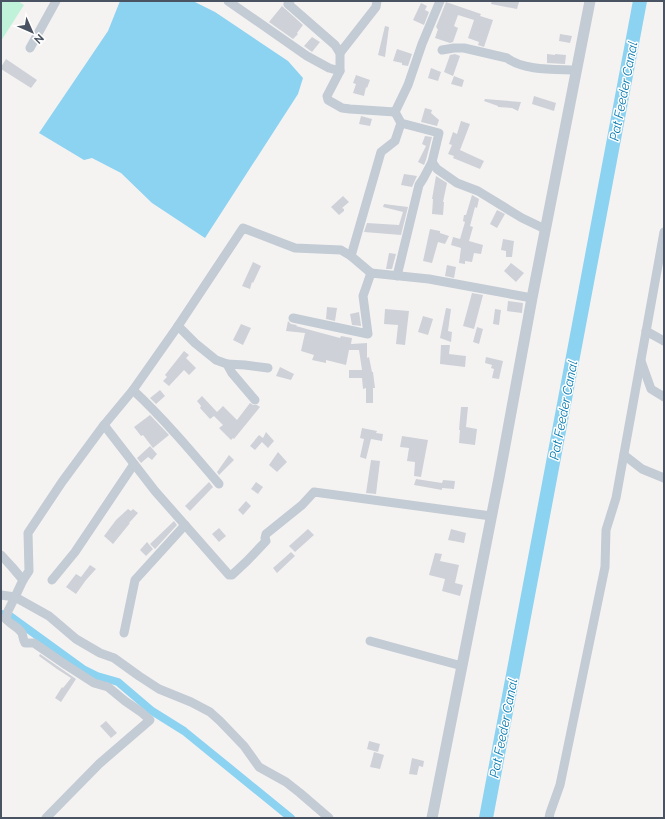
<svg xmlns="http://www.w3.org/2000/svg" width="665" height="819" font-family="Raleway,sans-serif">
<style>
.green{fill:#c0f2d9}
.water{fill:#8cd2f1}
.lines{fill:none;stroke-linecap:round;stroke-linejoin:round}
.canal{stroke:#8cd2f1;stroke-width:8}
.river{stroke:#8cd2f1;stroke-width:14}
.building{fill:#ced1d8}
.minor{stroke:#c3cbd4;stroke-width:9}
.tertiary{stroke:#c3cbd4;stroke-width:11}
.labels{text-anchor:middle;stroke-width:3;stroke-linejoin:round;paint-order:stroke}
.water-label{font-size:13px;font-style:italic;fill:#067ab0;stroke:#fff}
</style>
<rect width="100%" height="100%" fill="#f5f3f2"/>
<path class="green" d="M1 1H18L24 5 1 41Z"/>
<path class="water" d="M120 1H193L215 12 288 61 303 78 298 94 205 238 152 203 121 173 92 158 84 160 39 133 108 31Z"/>
<g class="lines">
<path class="canal" d="M1 614 10 616 83 669 97 676 118 682 152 711 184 731 291 818"/>
<path class="river" d="M486 818 640 1"/>
</g>
<g class="building">
<path d="M492 1H515L519 2 517 9 491 4Z"/>
<path d="M446 2 481 14 480 16 493 20 484 47 478 45 479 42 468 38 474 20 458 15 454 26 458 28 453 42 450 43 435 38 438 29H437V28L436 27Z"/>
<path d="M421 3 427 6 425 10 429 12 424 25 413 20Z"/>
<path d="M282 6 303 25 297 33 298 34 293 39 269 22Z"/>
<path d="M385 26 389 27 385 57 378 55Z"/>
<path d="M560 34 572 36 570 43 559 41Z"/>
<path d="M312 37 320 42 312 52 304 46Z"/>
<path d="M397 49 412 54 408 66 402 65V63L393 61Z"/>
<path d="M455 54 460 56 453 76 444 72 450 55Z"/>
<path d="M547 54 555 55V54L566 55 565 64 547 63Z"/>
<path d="M6 59 37 80 31 88 1 69V67Z"/>
<path d="M431 68 441 72 438 81 428 78Z"/>
<path d="M356 75 370 80 367 88 366 87 364 96 353 93 356 84 353 83Z"/>
<path d="M454 76 464 80 462 87 451 84Z"/>
<path d="M534 96 556 103 554 111 532 104Z"/>
<path d="M485 99 521 102 518 111 512 108 498 107V106L484 101Z"/>
<path d="M425 108 432 110 431 113 439 120 437 126 421 122Z"/>
<path d="M361 116 372 119 370 126 359 124Z"/>
<path d="M461 121 470 124 460 150 484 161 480 169 453 158 454 156 448 154 452 145 449 144 453 132 457 134Z"/>
<path d="M425 136 432 137 426 160 424 165 418 162 426 146 422 144Z"/>
<path d="M404 174 417 176 412 187 401 185Z"/>
<path d="M436 176 447 183 443 202H444L443 215 432 214 433 199H432Z"/>
<path d="M472 195 479 199 477 208 475 207 470 226 473 227 469 241 483 245 481 254 474 253 472 262 465 261V264L459 263 461 248 451 245 453 237 460 239 465 222 463 221 464 215H466Z"/>
<path d="M343 196 349 202 342 208 344 209V211L339 215 331 207Z"/>
<path d="M384 204 408 207 401 235 364 232 367 223 399 225 403 212 383 207Z"/>
<path d="M497 210 505 214 497 228 490 224Z"/>
<path d="M430 229 440 231V233L449 236 445 244 438 242 432 263 423 261Z"/>
<path d="M503 239 514 241 512 257H506V251L501 250Z"/>
<path d="M389 253 396 254 392 269H386Z"/>
<path d="M253 262 261 266 253 283 252 282 250 289 242 286Z"/>
<path d="M511 263 524 273 516 282 504 271Z"/>
<path d="M447 265 456 267 454 278 445 276Z"/>
<path d="M472 293 483 295 474 329 463 326Z"/>
<path d="M508 301 523 303 522 313 507 311Z"/>
<path d="M327 307 337 308 335 321 326 319Z"/>
<path d="M446 308 451 309 448 331 452 332 451 342 440 338Z"/>
<path d="M385 309 409 311 405 345 396 344 398 325 384 324Z"/>
<path d="M495 309 501 310 499 325 493 324Z"/>
<path d="M359 312 361 325V326L352 325 350 314Z"/>
<path d="M423 316 433 319 428 335 418 332Z"/>
<path d="M288 321 291 324 297 325 296 326 314 331 340 338 341 336 352 338 351 344 367 343V358L369 357 372 372H373L375 388H373V403H366V388L363 389 362 378H349V370H362L359 350H349L346 365 326 360V363L312 360 314 355 301 351 305 333 286 331Z"/>
<path d="M241 324 251 328 243 345 233 340Z"/>
<path d="M477 327 483 329 479 344 473 342Z"/>
<path d="M441 345H450L449 354 466 356 465 367 440 364Z"/>
<path d="M184 351 189 355 186 358 196 368 189 375 184 370 169 386 163 381 167 377 165 375Z"/>
<path d="M486 357 503 361 499 379 492 378 494 369 491 368 492 365 485 363Z"/>
<path d="M280 367 294 374 291 380 276 376Z"/>
<path d="M160 390 165 396 156 404 150 398Z"/>
<path d="M202 396 217 412 223 406 237 420 250 403 253 405H257L260 407 234 439 233 438 231 440 219 428 223 425 214 416 210 419 200 408 201 406 197 401Z"/>
<path d="M461 407H468L466 427 477 429 475 445 459 443 460 430H459Z"/>
<path d="M150 415 169 435 153 448 143 435 141 436 134 427Z"/>
<path d="M362 428 377 431 376 433 383 434 382 441 371 439 366 459 360 457 364 439 360 438Z"/>
<path d="M266 432 274 441 268 448 262 442 255 450 250 446 259 435 263 438Z"/>
<path d="M402 436 428 440 421 477 414 476 415 462 407 461 409 448 400 447Z"/>
<path d="M150 446 157 454 152 460 148 457 141 463 137 458Z"/>
<path d="M278 452 287 462 277 472 269 465Z"/>
<path d="M229 455 234 460 219 475 217 472Z"/>
<path d="M371 460 380 461 376 494 366 493Z"/>
<path d="M416 479 442 483 443 480 455 481 454 489 442 488V490L414 485Z"/>
<path d="M209 482 213 487 190 511 185 506Z"/>
<path d="M256 482 263 487 258 494 251 489Z"/>
<path d="M246 501 251 506 243 515 238 510Z"/>
<path d="M128 509 131 511 133 509 138 513 129 523H130L113 544 104 536 116 520Z"/>
<path d="M174 521 177 525 155 549 150 544Z"/>
<path d="M219 528 226 536 219 542 212 534Z"/>
<path d="M308 529 314 535 295 552 289 546Z"/>
<path d="M451 529 466 533 464 543 448 540Z"/>
<path d="M147 542 153 549 146 556 140 550Z"/>
<path d="M291 552 295 556 277 573 273 568Z"/>
<path d="M435 553 442 554 440 561 459 565 455 583 463 585 460 596 442 591 445 579 429 575Z"/>
<path d="M90 565 96 569 86 580 76 594 66 587 76 574 81 577Z"/>
<path d="M40 654 76 679 61 702 55 698 62 687 63 688 71 678 57 669 39 656Z"/>
<path d="M106 721 117 733 111 738 100 726Z"/>
<path d="M369 741 380 744 378 752 367 749Z"/>
<path d="M374 752 384 755 380 769 370 767Z"/>
<path d="M412 758 424 761 423 767 419 766 417 775 409 774Z"/>
</g>
<g class="lines">
<g class="minor">
<path d="M228 1 307 56 329 68 340 71"/>
<path d="M290 1 288 4 335 45 340 53V71L327 96 328 100 342 108 350 109 395 112"/>
<path d="M30 48 56 1"/>
<path d="M442 50 454 48H464L507 58C524 71 556 69 576 70"/>
<path d="M340 53 376 7 377 1"/>
<path d="M395 112 401 123 439 133 432 162 437 169 457 183 478 191 522 218 545 229"/>
<path d="M395 112 408 85 422 44 440 1"/>
<path d="M351 256 381 152 395 141 401 123"/>
<path d="M397 276 419 185 423 179 432 162"/>
<path d="M293 318 368 334 363 296 371 273 429 279 532 298"/>
<path d="M178 326 195 343 216 360 227 364 232 373 255 400"/>
<path d="M646 331 664 341"/>
<path d="M641 361 651 389 664 397"/>
<path d="M227 364 245 365 268 368"/>
<path d="M133 390C164 419 191 451 219 484"/>
<path d="M624 455 642 469 664 478"/>
<path d="M185 525 229 575H232L247 561 266 541 265 538 266 534 302 505 314 492 491 516"/>
<path d="M1 555 12 567 23 580 15 597 49 616 76 639 100 653 114 658 139 676 159 689 191 702 210 712 220 721 244 746 259 767 286 782 300 793 329 818"/>
<path d="M23 580 29 571 28 533 62 482 104 425"/>
<path d="M52 580 75 552 134 464"/>
<path d="M1 595 15 597 8 611 6 619"/>
<path d="M6 619C10 624 18 627 22 633 23 636 23 640 25 643H34L66 665 94 683 108 687 125 701 141 712 150 720 99 764 46 818"/>
<path d="M124 633 135 580 185 525 155 491 104 425 133 390 178 326 243 228 295 248 341 250 351 256 371 273"/>
<path d="M370 641 462 666"/>
<path d="M549 818 550 813 560 785 605 567 606 530 616 498 664 232"/>
</g>
<path class="tertiary" d="M432 818 499 478 532 298 590 1"/>
</g>
<g class="labels">
<g class="water-label">
<text transform="translate(623 91) rotate(-79)" y="5">Pat Feeder Canal</text>
<text transform="translate(563 410) rotate(-79)" y="5">Pat Feeder Canal</text>
<text transform="translate(503 728) rotate(-79)" y="5">Pat Feeder Canal</text>
</g>
</g>
<rect width="665" height="819" fill="none" stroke="#495361" stroke-width="4"/>
<g transform="translate(32 32) rotate(135)" stroke="#ffffff" stroke-width="3" paint-order="stroke">
<path d="M0-3L7 15L0 10L-7 15Z" fill="#495361"/>
<text y="-6" font-size="11" font-weight="bold" text-anchor="middle" fill="#495361">N</text>
</g>
</svg>
